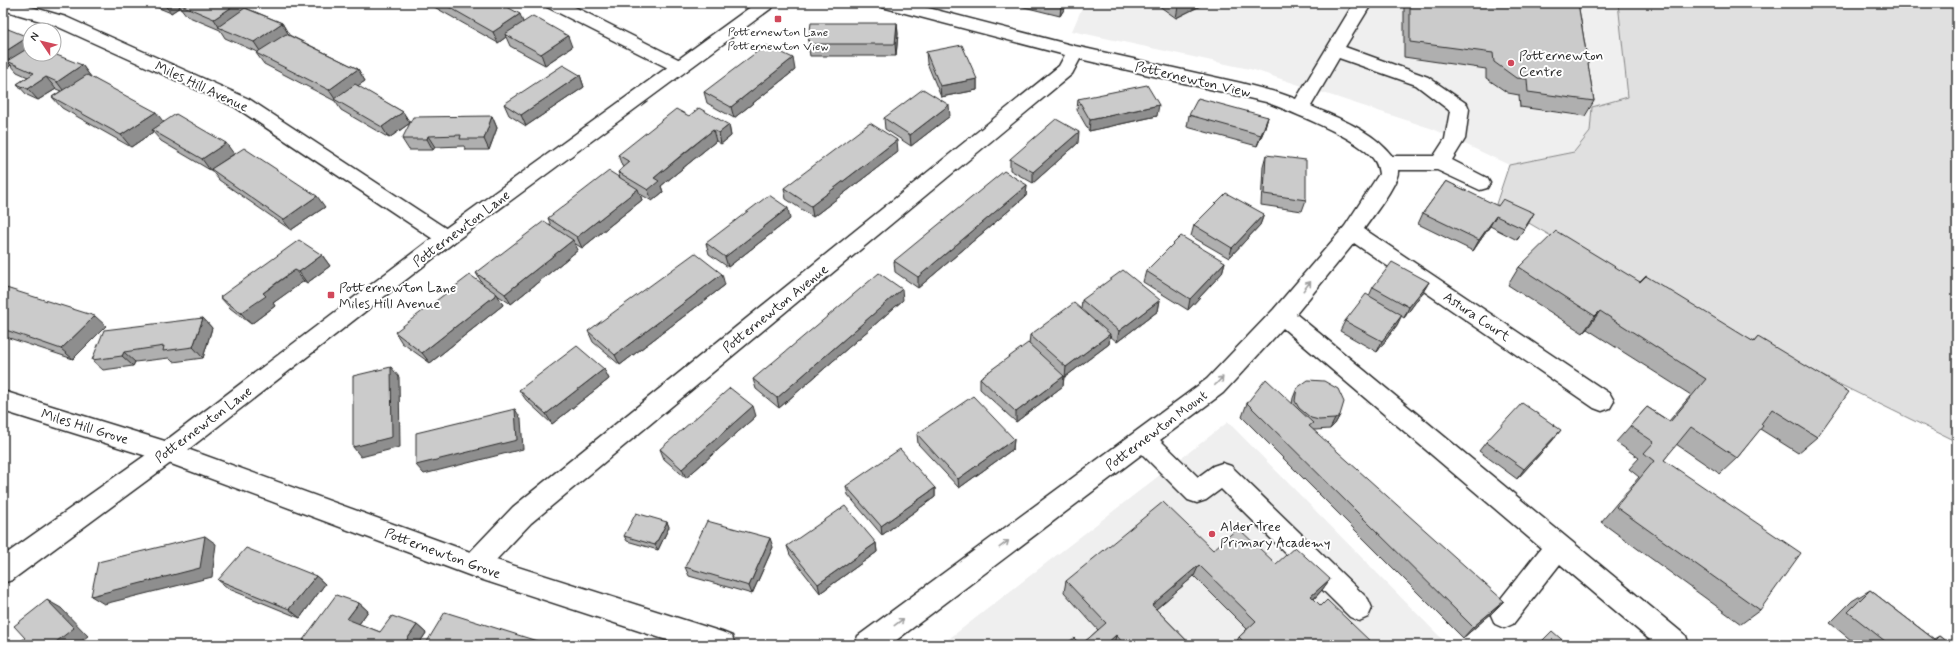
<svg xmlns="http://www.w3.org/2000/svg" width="1960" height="648" font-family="Mynerve,sans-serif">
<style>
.built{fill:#efefef}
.green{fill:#e0e0e0;stroke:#868686}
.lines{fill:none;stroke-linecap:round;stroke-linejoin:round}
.minor-casing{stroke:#2b2b2b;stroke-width:3}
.major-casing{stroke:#2b2b2b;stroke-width:3}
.minor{fill:#fff;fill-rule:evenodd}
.major{fill:#fff;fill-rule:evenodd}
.wall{fill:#afafaf;stroke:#2b2b2b}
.shaded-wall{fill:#8e8e8e;stroke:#2b2b2b}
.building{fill:#cbcbcb;stroke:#2b2b2b}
.oneway{stroke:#a0a0a0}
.poi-dot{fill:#d1495b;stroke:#fff;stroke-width:1.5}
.labels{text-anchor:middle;stroke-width:4;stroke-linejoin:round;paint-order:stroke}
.far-poi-label{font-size:12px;fill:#2b2b2b;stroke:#fff}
.poi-label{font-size:14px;fill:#2b2b2b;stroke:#fff;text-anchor:start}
.street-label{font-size:14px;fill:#2b2b2b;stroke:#fff}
</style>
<rect width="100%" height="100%" fill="#fff"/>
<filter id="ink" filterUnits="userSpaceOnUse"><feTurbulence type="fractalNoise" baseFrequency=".025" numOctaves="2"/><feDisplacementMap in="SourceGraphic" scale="8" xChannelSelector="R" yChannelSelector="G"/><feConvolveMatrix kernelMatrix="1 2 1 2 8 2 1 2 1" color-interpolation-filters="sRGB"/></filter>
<g filter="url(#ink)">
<g class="built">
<path d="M1084 3H1618L1628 97 1592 107 1590 132 1574 152 1509 165 1433 129 1254 70 1072 31Z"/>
<path d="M1228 422 1448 645H941Z"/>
</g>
<path class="green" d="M1618 3H1900L1957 5V442L1664 298 1601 265 1496 204 1509 165 1574 152 1590 132 1592 107 1628 97Z"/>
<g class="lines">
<defs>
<g id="minor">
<path d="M3 3H18L66 17 249 99 453 233 456 238 453 243 446 246 439 243 235 107 54 25 3 10Z"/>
<path d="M544 3H567L686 63 689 67 686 71 680 73 674 71 547 7Z"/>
<path d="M879 3H909L1075 46 1241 83 1279 93 1296 99 1354 3H1372L1345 47 1428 77 1467 104 1469 109 1465 139 1452 160 1487 178 1490 183 1487 188 1480 190 1437 170H1398C1400 182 1372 217 1364 229L1610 394 1614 401 1610 408 1602 411 1594 408 1354 243 1296 314 1686 636 1689 645H1656L1560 564 1513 624 1504 628 1495 624 1491 615 1495 606 1541 548 1283 328 1223 393 1160 440 1198 477 1213 466 1222 463 1231 466 1368 599 1372 608 1368 617 1359 621 1350 617 1221 489 1206 500 1197 503 1188 500 1142 454 890 645H855L858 636 1207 379 1274 309 1345 226 1379 174C1378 166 1376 161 1370 155 1350 135 1294 113 1266 102L1080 59 1072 74 531 523 496 560 722 632 732 636 735 645H682L474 577 166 462 3 411V391L168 442 470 552 513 507 1059 66 1065 55 882 7ZM1339 58 1416 85 1450 111 1445 139 1434 156H1392C1372 130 1339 119 1311 106Z"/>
</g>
<path id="major" d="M756 3H776L773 7 453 243 176 459 12 580 3 583V556L160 445 439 233Z"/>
</defs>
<use href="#minor" class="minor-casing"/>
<use href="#major" class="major-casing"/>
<use href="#minor" class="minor"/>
<use href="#major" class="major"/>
</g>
<g class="wall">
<path d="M147 3H242L246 8 282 23 289 35 358 69 365 81 357 86 403 112 410 123 389 138 341 110 335 101 264 64 256 53 257 52 225 38 220 30 187 16 180 7 171 13Z"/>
<path d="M428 3H500L523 22 572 47 545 65 510 46 506 37 498 43 429 4Z"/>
<path d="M637 3H652L646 7Z"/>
<path d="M1008 3H1068L1060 16Z"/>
<path d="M1155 3H1206L1176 18Z"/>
<path d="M1404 3H1578L1594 101 1585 116 1520 107 1519 95 1508 93 1486 78V69L1404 57Z"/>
<path d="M897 23 898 34 896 56H810L808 44Z"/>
<path d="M3 27 30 54 82 65 91 77 164 122 234 154 325 207 291 230 219 180 211 170H210L161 141 153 132 131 147 62 108 52 97 61 91 56 89 38 100 27 95 17 84 28 77 17 72 11 65 6 69 3 67Z"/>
<path d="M926 52 977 79V90L941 97 927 63Z"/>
<path d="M795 70 734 118 707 103 704 92Z"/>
<path d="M580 75 584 87 526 126 509 115 504 104Z"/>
<path d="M1078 99 1157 116 1089 131 1077 110Z"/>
<path d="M1189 115 1268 117 1265 128 1257 146 1187 127Z"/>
<path d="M492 116 497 128 489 150H466L464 146 435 147 433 150H409L402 139Z"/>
<path d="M689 116 729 125 731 136 721 144 716 141 688 164 661 186 663 192 652 201 640 194 642 200 582 248 574 243 578 250 511 304 497 295 503 305 430 363 402 343 395 332 482 283 476 273 551 226 548 218 620 178 618 172 624 167 622 166 618 155Z"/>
<path d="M950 116 911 146 885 129 884 118Z"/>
<path d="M1078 143 1033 183 1010 170V159Z"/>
<path d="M898 152 813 217 786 199 784 188Z"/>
<path d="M1266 155 1306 200 1302 211 1261 205 1263 166Z"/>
<path d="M1446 181 1528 224 1517 240 1490 226 1473 251 1418 224 1423 213Z"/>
<path d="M1027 185 1026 196 918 288 895 272 894 261Z"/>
<path d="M1264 214 1260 225 1229 258 1191 236 1194 225Z"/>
<path d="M790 219 728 267 709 254 706 243Z"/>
<path d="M322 255 330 266 307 283 304 281 288 292 273 303 275 306 251 324 230 308 220 297Z"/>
<path d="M1225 262 1222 273 1188 310 1143 282 1146 271Z"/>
<path d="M1519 267 1640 282 1754 342 1758 337 1817 437 1798 453 1760 429 1737 458 1720 474 1676 444 1664 460 1760 610 1741 624 1601 522 1639 477 1629 469 1639 458 1616 442 1647 407 1669 421 1691 395 1587 329 1583 333 1508 285Z"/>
<path d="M1429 282 1423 292 1404 318 1401 316 1397 325 1377 352 1340 331 1345 321 1369 296 1373 287Z"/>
<path d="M725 285 620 365 593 342 588 331Z"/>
<path d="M3 287 106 326 73 359 3 336Z"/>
<path d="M903 300 779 408 756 389 753 379Z"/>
<path d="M1082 300H1160L1158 311 1117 342 1110 336 1109 344 1065 377H1064L1063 386 1016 422 980 389V378L1029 344 1030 335 1081 309Z"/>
<path d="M203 318 212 328 203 358 173 362 169 358 135 362 133 366 103 370 92 360Z"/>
<path d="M604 369 609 379 552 424 526 400 519 390Z"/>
<path d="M1297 388 1340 415 1335 424 1330 429 1315 430H1313L1493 612 1463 638 1242 417 1247 403 1292 404 1293 398Z"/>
<path d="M756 416 686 478 664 459 660 449Z"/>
<path d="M917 434 1014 439 1013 449 959 488 918 444Z"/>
<path d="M1553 440 1517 479 1479 451 1486 442Z"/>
<path d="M846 486 935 488V497L882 535 848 495Z"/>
<path d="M667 522 669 527 658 550 627 541 624 536Z"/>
<path d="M876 543 877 552 820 593 790 555 787 546Z"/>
<path d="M773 547 752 594 689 576 685 567Z"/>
<path d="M1213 550 1276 564 1330 579 1322 590 1314 599 1321 606 1372 643 1370 645H1235L1239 637 1247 629 1194 576 1156 609 1191 645H1065H1081L1098 630 1064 592 1066 581Z"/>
<path d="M316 576 325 584 300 618 229 589 218 580Z"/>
<path d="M1870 590 1934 639 1939 636 1951 645H1857L1830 623 1852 601Z"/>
<path d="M359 603 368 611 359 624 380 632 417 625 426 633 418 645H309L303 640Z"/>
</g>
<g class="shaded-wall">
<path d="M163 3H187L179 4 180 7 171 13Z"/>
<path d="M238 3H242L249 12 219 27 214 19Z"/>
<path d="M644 3H652L646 7Z"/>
<path d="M1062 3H1068L1060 16 1061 5Z"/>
<path d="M1186 3H1206L1176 18 1178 7Z"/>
<path d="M520 14 524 25 505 34 506 37 498 43 493 32Z"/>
<path d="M282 23 289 35 262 54 254 42Z"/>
<path d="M897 23 898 34 896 56 895 44Z"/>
<path d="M568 36 572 47 545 65 541 54Z"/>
<path d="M28 37 30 39V53L7 61 11 65 6 69 3 65V53Z"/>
<path d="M793 58 795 70 734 118 731 107Z"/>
<path d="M82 65 91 77 66 94 57 82Z"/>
<path d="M358 69 365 81 337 100 335 99 329 90Z"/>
<path d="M580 75 584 87 526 126 521 115Z"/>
<path d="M46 77 56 89 38 100 28 89Z"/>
<path d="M977 79V90L941 97 940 86Z"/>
<path d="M949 105 950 116 911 146 910 135Z"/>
<path d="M1159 105 1157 116 1089 131 1090 120Z"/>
<path d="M156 112 165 124 152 130 153 132 131 147 121 135Z"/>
<path d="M403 112 410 123 389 138 382 127Z"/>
<path d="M492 116 497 128 489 150 484 139Z"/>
<path d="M1268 117 1265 128 1257 146 1261 135Z"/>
<path d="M729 125 731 136 721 144 719 133Z"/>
<path d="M713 130 716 141 661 186 663 192 652 201 648 190 654 178Z"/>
<path d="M1079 132 1078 143 1033 183V172Z"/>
<path d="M428 136 435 147 433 150 427 139Z"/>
<path d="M897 140 898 152 813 217 811 206Z"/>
<path d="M226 143 234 154 210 170 202 159Z"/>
<path d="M1027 185 1026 196 918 288V277Z"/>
<path d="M638 189 642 200 582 248 577 237Z"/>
<path d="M317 196 325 207 291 230 283 220Z"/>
<path d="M788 208 790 219 728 267 725 257Z"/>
<path d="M1534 213 1528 224 1517 240 1524 229Z"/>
<path d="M1264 214 1260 225 1229 258 1232 248Z"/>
<path d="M1496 216 1490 226 1473 251 1479 240Z"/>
<path d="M573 240 578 250 511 304 505 294Z"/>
<path d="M322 255 330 266 307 283 299 272Z"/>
<path d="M1225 262 1222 273 1188 310 1190 299Z"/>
<path d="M295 270 304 281 273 303 275 306 251 324 241 313 263 293Z"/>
<path d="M722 274 725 285 620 365 615 355Z"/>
<path d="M1429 282 1423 292 1404 318 1409 307Z"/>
<path d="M902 289 903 300 779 408 777 398Z"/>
<path d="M497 294 503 305 430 363 422 353Z"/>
<path d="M1160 300 1158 311 1117 342 1119 331Z"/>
<path d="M1600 311 1587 329 1583 333 1595 316Z"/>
<path d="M1402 315 1397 325 1377 352 1382 341Z"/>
<path d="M95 316 106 326 73 359 61 349Z"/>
<path d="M203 318 212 328 203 358 193 347Z"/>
<path d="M1110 334 1109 344 1065 377 1066 367Z"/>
<path d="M124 352 135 362 133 366 122 356Z"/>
<path d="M391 367 399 377 400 447 361 457 353 447Z"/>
<path d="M604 369 609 379 552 424 546 414Z"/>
<path d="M1064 376 1063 386 1016 422V412Z"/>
<path d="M753 406 756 416 686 478 682 469Z"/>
<path d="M515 409 521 419 523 449 424 474 416 465Z"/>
<path d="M1340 415 1335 424 1330 429 1335 419Z"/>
<path d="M1561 430 1553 440 1517 479 1524 469Z"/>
<path d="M1014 439 1013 449 959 488 958 479Z"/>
<path d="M935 488V497L882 535 881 526Z"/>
<path d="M667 522 669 527 658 550 655 545Z"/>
<path d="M205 536 216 544 212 577 104 604 91 596Z"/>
<path d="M770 538 773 547 752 594 749 586Z"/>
<path d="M876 543 877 552 820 593 818 584Z"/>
<path d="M1199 565 1194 576 1148 616 1152 605Z"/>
<path d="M316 576 325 584 300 618 289 609Z"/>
<path d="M1330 579 1322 590 1305 608 1311 596Z"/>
<path d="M47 600 61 608 88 636 76 645H52Z"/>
<path d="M1504 601 1493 612 1463 638 1473 627Z"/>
<path d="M359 603 368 611 357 627 347 619Z"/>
<path d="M417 625 426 633 418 645H403Z"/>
<path d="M1116 635 1114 645H1105Z"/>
<path d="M537 641 540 645H535Z"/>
</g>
<g class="building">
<path d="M181 3H238L214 19 179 4Z"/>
<path d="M442 3H500L520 14 493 32Z"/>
<path d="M1053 3H1062L1061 5Z"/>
<path d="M1173 3H1186L1178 7Z"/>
<path d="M1410 3H1578L1594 101 1528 92 1527 79 1516 78 1494 62 1493 53 1410 42Z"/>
<path d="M245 8 282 23 254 42 218 27Z"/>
<path d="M533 16 568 36 541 54 505 34Z"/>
<path d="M811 23H897L895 44H808Z"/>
<path d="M3 27 28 37 3 53Z"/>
<path d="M286 34 358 69 329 90 256 53Z"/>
<path d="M766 45 793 58 731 107 704 92Z"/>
<path d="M962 45 977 79 940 86 926 52Z"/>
<path d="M30 47V54H54L82 65 57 82 46 77 28 89 17 84 34 73 7 61Z"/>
<path d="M563 65 580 75 521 115 504 104Z"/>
<path d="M87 75 156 112 121 135 52 97Z"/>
<path d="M355 84 403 112 382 127 334 99Z"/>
<path d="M1147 85 1159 105 1090 120 1078 99Z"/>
<path d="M923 89 949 105 910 135 884 118Z"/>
<path d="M1198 98 1268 117 1261 135 1189 115Z"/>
<path d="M699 108 729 125 719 133 713 130 684 153 654 178 659 181 648 190 618 172 630 162 618 155 676 109 689 116Z"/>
<path d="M176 114 226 143 202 159 152 130Z"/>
<path d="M492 116 484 139H460L461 135 428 136 427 139H402L413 117Z"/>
<path d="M1056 119 1079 132 1033 172 1010 159Z"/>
<path d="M870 123 897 140 811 206 784 188Z"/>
<path d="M244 148 317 196 283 220 211 169Z"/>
<path d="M1266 155 1306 160V200L1264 194Z"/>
<path d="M609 171 638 189 577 237 548 218Z"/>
<path d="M1004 171 1027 185 918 277 894 261Z"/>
<path d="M1446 181 1498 206 1503 199 1534 213 1524 229 1496 216 1479 240 1423 213Z"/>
<path d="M1226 193 1264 214 1232 248 1194 225Z"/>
<path d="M769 195 788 208 725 257 706 243Z"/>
<path d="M544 221 573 240 505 294 476 273Z"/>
<path d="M1556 231 1640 282 1646 276 1754 342 1758 337 1849 392 1817 437 1772 409 1761 424 1763 426 1737 458 1691 427 1664 460 1801 553 1760 610 1616 507 1654 461 1644 453 1654 442 1630 426 1647 407 1670 422 1706 379 1600 311 1595 316 1519 267Z"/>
<path d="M1181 236 1225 262 1190 299 1146 271Z"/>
<path d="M299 240 322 255 299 272 295 270 279 281 263 293 266 296 241 313 220 297Z"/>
<path d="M695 253 722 274 615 355 588 331Z"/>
<path d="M1392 262 1429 282 1409 307 1373 287Z"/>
<path d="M1123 270 1160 300 1119 331 1082 300Z"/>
<path d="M879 273 902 289 777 398 753 379Z"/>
<path d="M470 275 497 294 422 353 395 332Z"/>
<path d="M3 287 95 316 61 349 3 329Z"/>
<path d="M1366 294 1402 315 1382 341 1345 321Z"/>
<path d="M1074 303 1110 334 1066 367 1030 335Z"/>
<path d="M203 318 193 347 163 351 164 346 124 352 122 356 92 360 104 330Z"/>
<path d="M1028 343 1064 376 1016 412 980 378Z"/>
<path d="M577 346 604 369 546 414 519 390Z"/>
<path d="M391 367 392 437 353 447V376Z"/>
<path d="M1266 379 1313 423 1309 426 1504 601 1473 627 1247 403Z"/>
<path d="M1308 380 1324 381 1338 389 1344 402 1340 415 1335 419 1319 420 1311 418 1299 408 1295 401 1297 388Z"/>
<path d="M730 388 753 406 682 469 660 449Z"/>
<path d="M973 396 1014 439 958 479 917 434Z"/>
<path d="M1522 403 1561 430 1524 469 1486 442Z"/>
<path d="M515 409 517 440 416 465V433Z"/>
<path d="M900 449 935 488 881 526 846 486Z"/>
<path d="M1163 502 1213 550 1238 528 1276 564 1295 547 1330 579 1311 596 1321 606 1327 600 1372 643 1369 645H1247L1239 637 1256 621 1199 565 1152 605 1191 645H1125L1116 635 1105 645H1065L1074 638 1081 645 1106 623 1066 581Z"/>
<path d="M845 506 876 543 818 584 787 546Z"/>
<path d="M636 513 667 522 655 545 624 536Z"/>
<path d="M707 521 770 538 749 586 685 567Z"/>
<path d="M205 536 200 568 91 596 98 562Z"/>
<path d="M246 548 316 576 289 609 218 580Z"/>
<path d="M1870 590 1935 640 1939 636 1951 645H1890L1848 612Z"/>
<path d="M336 595 359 603 347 619 380 632 392 616 417 625 403 645H315L303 640Z"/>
<path d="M47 600 74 628 52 645H16L25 638 14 626Z"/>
<path d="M445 612 537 641 535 645H425Z"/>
<path d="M1552 631 1568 645H1538Z"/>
</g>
<defs><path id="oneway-shaft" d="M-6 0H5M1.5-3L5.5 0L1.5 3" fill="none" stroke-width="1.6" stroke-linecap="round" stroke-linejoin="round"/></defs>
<g class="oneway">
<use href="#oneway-shaft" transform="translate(1307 286) rotate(-51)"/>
<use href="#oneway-shaft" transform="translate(1219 381) rotate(-46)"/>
<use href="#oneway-shaft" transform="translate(1004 544) rotate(-37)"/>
<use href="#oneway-shaft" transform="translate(899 622) rotate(-37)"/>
</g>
</g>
<g class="poi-dot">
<rect x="774" y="15" width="8" height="8" rx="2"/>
<circle cx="1511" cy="63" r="4"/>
<rect x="327" y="291" width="8" height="8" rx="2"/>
<circle cx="1212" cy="534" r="4"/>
</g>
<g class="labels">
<g class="far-poi-label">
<text x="778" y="36">Potternewton Lane<tspan x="778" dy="14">Potternewton View</tspan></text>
</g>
<g class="poi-label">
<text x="1519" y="60">Potternewton<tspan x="1519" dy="16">Centre</tspan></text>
<text x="339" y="292">Potternewton Lane<tspan x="339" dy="16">Miles Hill Avenue</tspan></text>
<text x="1220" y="531">Alder Tree<tspan x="1220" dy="16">Primary Academy</tspan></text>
</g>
<g class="street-label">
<text transform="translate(1193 79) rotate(13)" y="5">Potternewton View</text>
<text transform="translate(202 86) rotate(25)" y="5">Miles Hill Avenue</text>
<text transform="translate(461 228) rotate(-37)" y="5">Potternewton Lane</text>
<text transform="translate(775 308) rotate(-39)" y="5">Potternewton Avenue</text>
<text transform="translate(1477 316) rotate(34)" y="5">Astura Court</text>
<text transform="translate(203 424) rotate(-37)" y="5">Potternewton Lane</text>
<text transform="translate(85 426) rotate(17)" y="5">Miles Hill Grove</text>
<text transform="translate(1156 430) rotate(-37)" y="5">Potternewton Mount</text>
<text transform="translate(443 553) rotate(20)" y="5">Potternewton Grove</text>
</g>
</g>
<rect width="1960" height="648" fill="none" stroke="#fff" stroke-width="16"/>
<rect x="8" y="8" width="1944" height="632" fill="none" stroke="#2b2b2b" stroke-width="1.5" filter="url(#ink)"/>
<g transform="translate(42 42) rotate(305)"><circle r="19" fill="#ffffff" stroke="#aaaaaa"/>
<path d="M0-3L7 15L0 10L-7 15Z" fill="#d1495b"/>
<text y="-6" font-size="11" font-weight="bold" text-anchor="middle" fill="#2b2b2b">N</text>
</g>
</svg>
